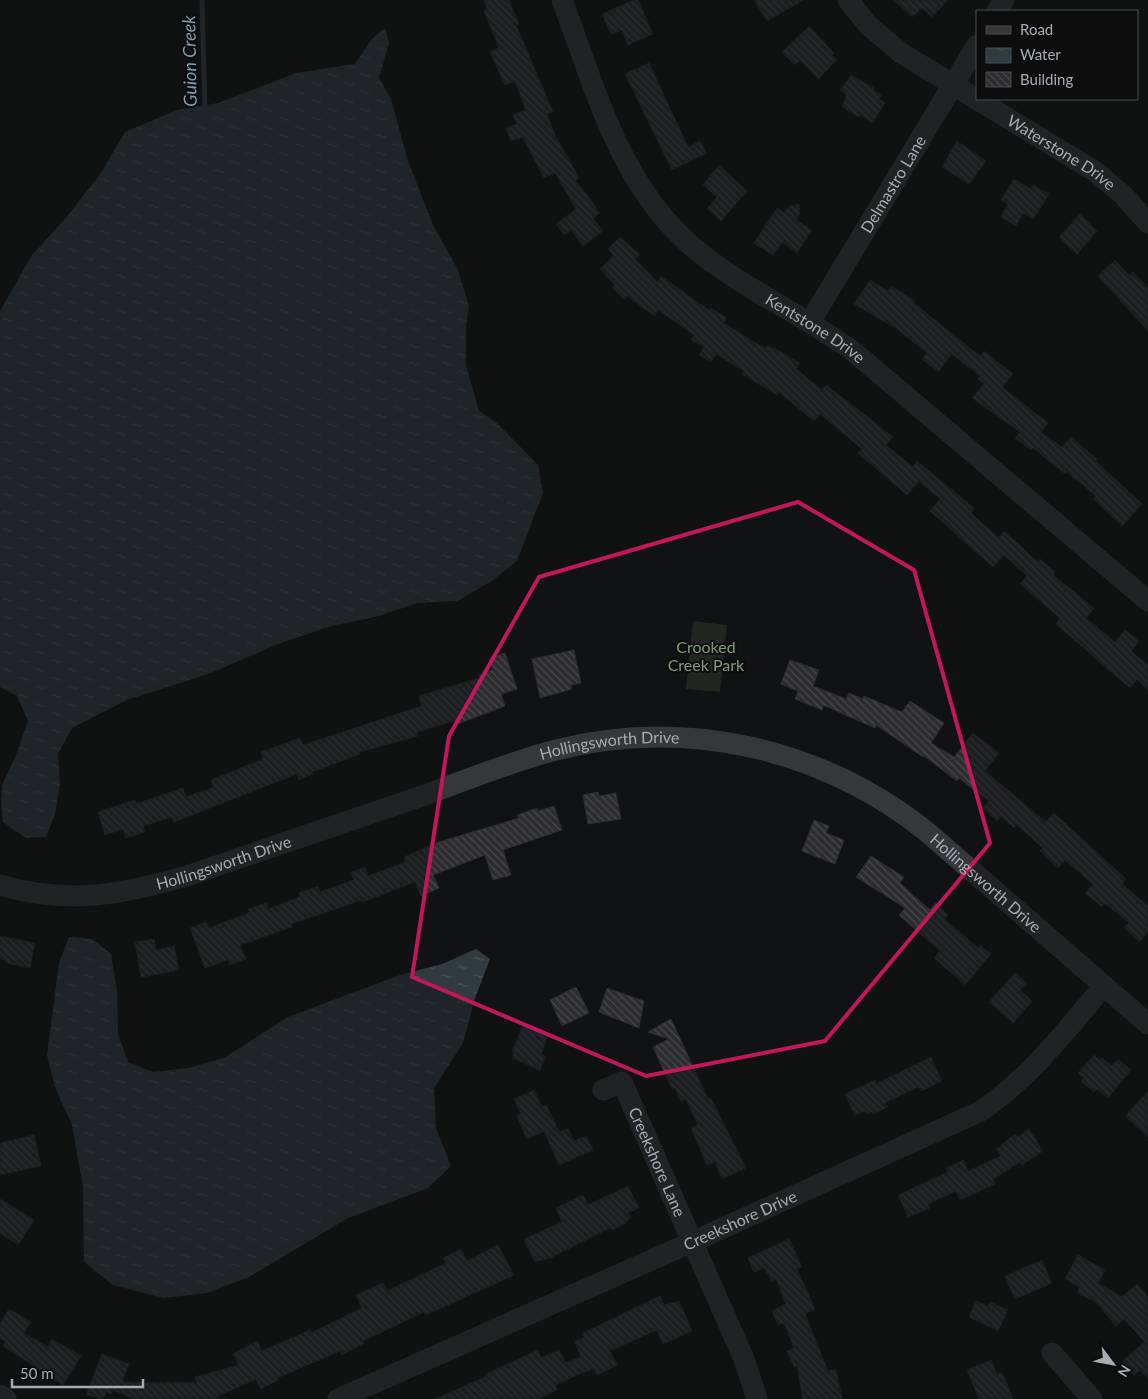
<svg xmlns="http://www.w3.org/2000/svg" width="1148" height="1399" font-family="Lato,sans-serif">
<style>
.green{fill:#212720}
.water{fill:url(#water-ripples)}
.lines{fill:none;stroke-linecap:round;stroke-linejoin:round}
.stream{stroke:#313b3e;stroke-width:5}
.building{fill:url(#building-back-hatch);stroke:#2c2c2e}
.minor{stroke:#353739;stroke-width:21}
.marked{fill:none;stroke:#c2185b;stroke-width:4;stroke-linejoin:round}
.labels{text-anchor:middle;stroke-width:4;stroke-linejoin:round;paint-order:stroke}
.street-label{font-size:16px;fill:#a5acb2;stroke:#0d0d0e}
.park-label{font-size:16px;fill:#839a7e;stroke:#0d0d0e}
.water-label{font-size:18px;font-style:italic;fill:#7f9fa9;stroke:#0d0d0e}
</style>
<defs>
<pattern id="water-ripples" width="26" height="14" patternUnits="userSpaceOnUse" patternTransform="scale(1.25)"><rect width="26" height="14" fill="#313b3e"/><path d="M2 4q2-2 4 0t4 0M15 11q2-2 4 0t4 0" fill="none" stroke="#4c5558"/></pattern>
<pattern id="building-back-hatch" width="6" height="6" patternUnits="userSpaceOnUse" patternTransform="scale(1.25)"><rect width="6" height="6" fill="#2d2d2f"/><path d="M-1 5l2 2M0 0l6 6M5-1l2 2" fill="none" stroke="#48494b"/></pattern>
</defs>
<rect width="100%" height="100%" fill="#111213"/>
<path class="green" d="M693 621 727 625 720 692 686 689Z"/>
<g class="water">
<path d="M385 28 389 43 379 78 391 99 408 161 433 225 458 270 469 306 466 326V365L479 411 497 423 538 465 543 493 517 561 493 580 457 601 417 603 379 616 331 626 278 644 211 673 127 700 72 728 58 754 60 784 55 814 46 837 26 838 3 822 1 805 2 785 16 755 28 721 17 696 0 687V311L32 255 65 219 101 173 125 132 177 110 218 103 296 73 355 64 372 39Z"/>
<path d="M69 937 92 939 111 954 117 990 118 1034 128 1062 153 1072 188 1068 224 1058 288 1017 400 975 442 964 476 949 490 959 475 998 463 1043 434 1088 436 1128 451 1166 428 1188 348 1218 249 1277 207 1293 164 1298 113 1285 84 1262 83 1187 72 1125 55 1087 47 1055 59 963Z"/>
</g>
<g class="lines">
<path class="stream" d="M202 0 205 110"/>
</g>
<g class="building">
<path d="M484 0H509L519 24 516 25 553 112 547 114 555 135 579 178 576 180 600 213 593 218 603 231 583 246 571 230 564 235 556 224 576 209 555 173 544 178 523 137 511 141 506 128 517 124 513 115 526 110 515 81 505 85 490 52 499 48 484 11 487 9Z"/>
<path d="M634 0H638L653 34 628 45 622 30 611 34 602 14Z"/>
<path d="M754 0H803L767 21Z"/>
<path d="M894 0H948L932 17 922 8 912 17Z"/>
<path d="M809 26 834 53 832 55 837 60 818 79 800 60 795 65 782 52Z"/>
<path d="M649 63 688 147 700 141 706 153 672 170 625 74Z"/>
<path d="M851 75 874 88 873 90 881 95 879 99 885 103 872 123 860 115 858 117 842 106 847 95 840 90Z"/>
<path d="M957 141 986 161 969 184 942 167Z"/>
<path d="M719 165 747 191 721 221 707 209 717 197 703 185Z"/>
<path d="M1014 179 1031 189 1033 185 1049 194 1033 219 1023 213 1016 226 1001 217 1008 204 1001 200Z"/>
<path d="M799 204 800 213 796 220 812 230 797 253 782 242 773 255 754 243 777 208 784 213 789 206Z"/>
<path d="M1080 214 1097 231 1077 254 1059 237Z"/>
<path d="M620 237 640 255 635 259 657 282 661 276 710 311 711 308 727 318 724 323 759 345 765 348 767 346 774 348 800 363 796 369 822 390 826 385 864 414 893 437 886 445 913 467 917 461 974 508 971 513 999 538 1004 531 1038 562 1040 559 1055 572 1053 575 1094 608 1086 618 1115 642 1125 630 1139 641 1131 651 1148 665V690L1137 679 1130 688 1056 624 1060 618 1020 584 1027 576 1004 555 993 567 930 511 940 499 919 481 907 495 858 453 862 449 820 414 814 421 779 392 777 395 742 374 744 371 716 354 711 362 699 355 704 347 691 340 694 335 658 310 655 316 627 296 624 300 612 288 615 285 600 269 614 256 608 249Z"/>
<path d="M1115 260 1130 276 1133 272 1148 288V331L1098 276Z"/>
<path d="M870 280 888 291 891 286 915 301 914 303 980 356 984 351 1013 374 1002 387 1048 423 1041 432 1062 447 1071 437 1097 459 1096 461 1142 504 1122 526 1093 499 1096 496 1067 472 1065 474 1033 448 1031 450 1015 438 1020 432 972 398 984 384 978 379 980 376 952 354 938 372 922 359 927 353 897 329 854 304Z"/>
<path d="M574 650 581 683 571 685 572 689 540 698 532 659Z"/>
<path d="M505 653 517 689 501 694 505 706 455 725 454 721 417 732 418 736 360 752V754L312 772 313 774 299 780 297 774 174 822 172 817 143 826 145 832 126 838 123 829 105 835 98 812 135 800 136 804 183 788 186 797 214 787 211 780 263 759 261 752 300 738 303 745 422 706 419 696 479 678 478 675 493 670 489 659Z"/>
<path d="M790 660 819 670 813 686 846 699 849 693 863 699 864 696 902 712 910 701 944 723 931 743 954 757 973 733 999 753 985 771 1046 822 1054 813 1126 879 1122 884 1148 906V932L1140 942 1124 928 1129 923 1105 903 1102 907 1085 893 1093 884 1065 860 1058 868 1040 851 1043 848 1017 825 1014 828 1001 816 997 821 983 808 989 801 959 778 957 781 924 756 923 757 876 725 875 728 823 705 822 710 795 699 798 691 781 684Z"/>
<path d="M598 792 599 796 616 793 621 819 588 824 583 795Z"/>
<path d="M554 806 562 830 503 850 511 875 493 880 485 855 433 875 439 888 421 896 415 882 363 902 362 900 291 924 292 927 240 945 246 959 229 965 228 960 205 968 190 928 206 922 209 928 249 913 248 909 266 903 268 909 300 897 299 893 318 886 320 892 354 880 351 872 365 867 368 876 406 862 404 857 436 843 519 818 517 815 537 808 538 811Z"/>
<path d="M814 820 829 826 826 833 844 840 835 864 802 851Z"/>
<path d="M871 856 904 877 900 883 930 910 936 903 948 915 945 919 978 948 980 945 991 954 965 985 934 958 940 951 899 915 905 908 856 877Z"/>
<path d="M0 936 35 943 30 968 6 963V960L0 959Z"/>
<path d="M154 939 156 950 174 946 179 970 141 977 135 942Z"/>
<path d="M1015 973 1027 983 1020 990 1032 1001 1013 1023 989 1002Z"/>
<path d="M576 987 589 1013 562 1026 550 1000Z"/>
<path d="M607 988 644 1001 639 1028 599 1012Z"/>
<path d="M671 1019 708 1099 711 1098 746 1168 722 1179 715 1162 707 1165 691 1128 698 1125 686 1099 681 1101 675 1088 672 1089 653 1047 669 1039 648 1032Z"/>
<path d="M523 1025 548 1035 541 1054 545 1056 540 1070 512 1058 514 1053 512 1052Z"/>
<path d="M1094 1055 1100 1060 1102 1058 1112 1066 1118 1059 1131 1070 1108 1098 1097 1089 1094 1092 1081 1081 1084 1078 1078 1073Z"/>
<path d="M931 1057 942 1081 921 1091 918 1087 885 1103 888 1107 873 1114 872 1112 867 1114 865 1111 855 1116 845 1094 875 1080 876 1084Z"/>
<path d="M534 1090 542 1107 546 1105 559 1132 568 1128 574 1141 586 1136 593 1150 559 1165 544 1131 527 1139 517 1116 521 1114 514 1099Z"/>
<path d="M1148 1091V1137L1125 1116Z"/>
<path d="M1029 1129 1043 1151 1022 1165 1020 1162 993 1179 995 1184 960 1200 956 1191 928 1204 930 1208 908 1217 898 1195 948 1172 946 1168 964 1160 968 1171 1001 1156 996 1149 1015 1134 1017 1137Z"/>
<path d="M34 1135 41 1166 0 1175V1143Z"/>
<path d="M628 1186 639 1208 628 1213 631 1218 626 1221V1223L612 1230 610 1228 550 1258 535 1262 524 1239 562 1222 556 1208 583 1195 588 1205Z"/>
<path d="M0 1199 34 1220 18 1245 0 1233Z"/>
<path d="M789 1239 802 1267 797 1269 815 1309 805 1314 828 1371 836 1369 842 1399H803L797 1366 794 1367 787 1351 794 1348 784 1323 778 1325 772 1311 786 1304 776 1279 772 1281 764 1268 754 1272 748 1258Z"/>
<path d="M498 1245 514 1275 426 1315 424 1312 363 1341 364 1343 342 1355 340 1351 277 1378 278 1380 261 1389 256 1379 218 1396 219 1399H135L113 1390 111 1394 106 1392 104 1399 86 1395 102 1354 129 1364 122 1382 197 1383 195 1377 239 1365 233 1354 257 1341 262 1351 310 1330 311 1333 362 1308 356 1295 383 1283 387 1291 446 1263 443 1258 461 1249 467 1261Z"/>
<path d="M1078 1255 1105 1270 1098 1283 1122 1297 1137 1284 1148 1297V1379L1140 1370 1134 1375 1122 1361 1145 1342 1124 1319 1116 1326 1096 1302 1077 1293 1080 1287 1065 1279Z"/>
<path d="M1042 1260 1052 1283 1015 1299 1005 1276Z"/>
<path d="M660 1296 664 1305 679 1301 692 1331 663 1344 657 1330 610 1351 617 1365 597 1375 594 1369 584 1372 555 1385 557 1390 538 1399H435L487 1376 486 1374 538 1350 541 1358 559 1350 566 1363 581 1357 575 1342 585 1337 583 1333Z"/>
<path d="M976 1301 988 1306 990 1302 1008 1310 998 1331 969 1317Z"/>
<path d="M9 1309 31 1322 24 1333 48 1347 52 1339 81 1356 63 1385 3 1346 6 1342 0 1338V1323Z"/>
<path d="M991 1360 997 1374 1002 1372 1013 1399H979L967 1370Z"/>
</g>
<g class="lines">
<g class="minor">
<path id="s1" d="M562 0C596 90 621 191 700 253 748 291 805 316 854 352L1148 601"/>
<path id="s2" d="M848 0 868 25 901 53 1096 172 1123 195 1148 223"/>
<path d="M997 11 1004 0"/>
<path id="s3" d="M810 322 977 45"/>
<path id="s4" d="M0 885C69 905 120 895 187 876 266 849 344 822 422 796 466 780 510 762 556 750 686 717 821 748 926 831L1148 1024"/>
<path id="s5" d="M603 1090 622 1082 744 1359 757 1399"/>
<path d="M1052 1353 1092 1399"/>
<path d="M0 1395 6 1399"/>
<path id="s6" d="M338 1399 692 1242 981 1111C1030 1078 1066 1030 1104 986"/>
</g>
</g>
<path d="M0 0H1148V1399H0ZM798 502 914 570 990 843 825 1041 646 1076 412 977 449 736 539 577Z" fill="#111213" fill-opacity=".55" fill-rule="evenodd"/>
<path class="marked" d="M798 502 914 570 990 843 825 1041 646 1076 412 977 449 736 539 577Z"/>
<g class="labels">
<g class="street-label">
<text dy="6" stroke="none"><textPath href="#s2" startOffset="264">Waterstone Drive</textPath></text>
<text dy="6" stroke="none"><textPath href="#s3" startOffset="161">Delmastro Lane</textPath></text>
<text dy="6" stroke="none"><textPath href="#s1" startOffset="430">Kentstone Drive</textPath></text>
<text dy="6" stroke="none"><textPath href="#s4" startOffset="634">Hollingsworth Drive</textPath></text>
<text dy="6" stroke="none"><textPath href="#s4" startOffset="229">Hollingsworth Drive</textPath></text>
<text dy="6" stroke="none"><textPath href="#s4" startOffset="1052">Hollingsworth Drive</textPath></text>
<text dy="6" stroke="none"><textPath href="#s5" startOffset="108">Creekshore Lane</textPath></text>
<text dy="6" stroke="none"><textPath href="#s6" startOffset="440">Creekshore Drive</textPath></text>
</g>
<g class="park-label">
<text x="706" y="653">Crooked<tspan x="706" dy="18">Creek Park</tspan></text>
</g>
<g class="water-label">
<text transform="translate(190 61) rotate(-91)" y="6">Guion Creek</text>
</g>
</g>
<rect x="976" y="10" width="162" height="90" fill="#0d0d0e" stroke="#4a4d50"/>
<rect x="986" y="26" width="25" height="8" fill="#353739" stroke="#4a4d50"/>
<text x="1020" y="35" font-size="15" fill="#a5acb2">Road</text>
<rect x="986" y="48" width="25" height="15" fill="url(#water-ripples)" stroke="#4a4d50"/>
<text x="1020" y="60" font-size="15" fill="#a5acb2">Water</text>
<rect x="986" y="72" width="25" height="15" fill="url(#building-back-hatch)" stroke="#4a4d50"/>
<text x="1020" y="85" font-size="15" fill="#a5acb2">Building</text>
<g transform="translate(1113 1364) rotate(122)" stroke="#0d0d0e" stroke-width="4" paint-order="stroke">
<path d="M0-4L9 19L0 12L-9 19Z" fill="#a5acb2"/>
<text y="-8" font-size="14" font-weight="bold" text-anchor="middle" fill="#a5acb2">N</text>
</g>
<path d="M12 1379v8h131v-8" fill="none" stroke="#a5acb2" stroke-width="2.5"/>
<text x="20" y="1379" font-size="15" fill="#a5acb2" stroke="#0d0d0e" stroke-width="4" paint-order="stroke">50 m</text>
</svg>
